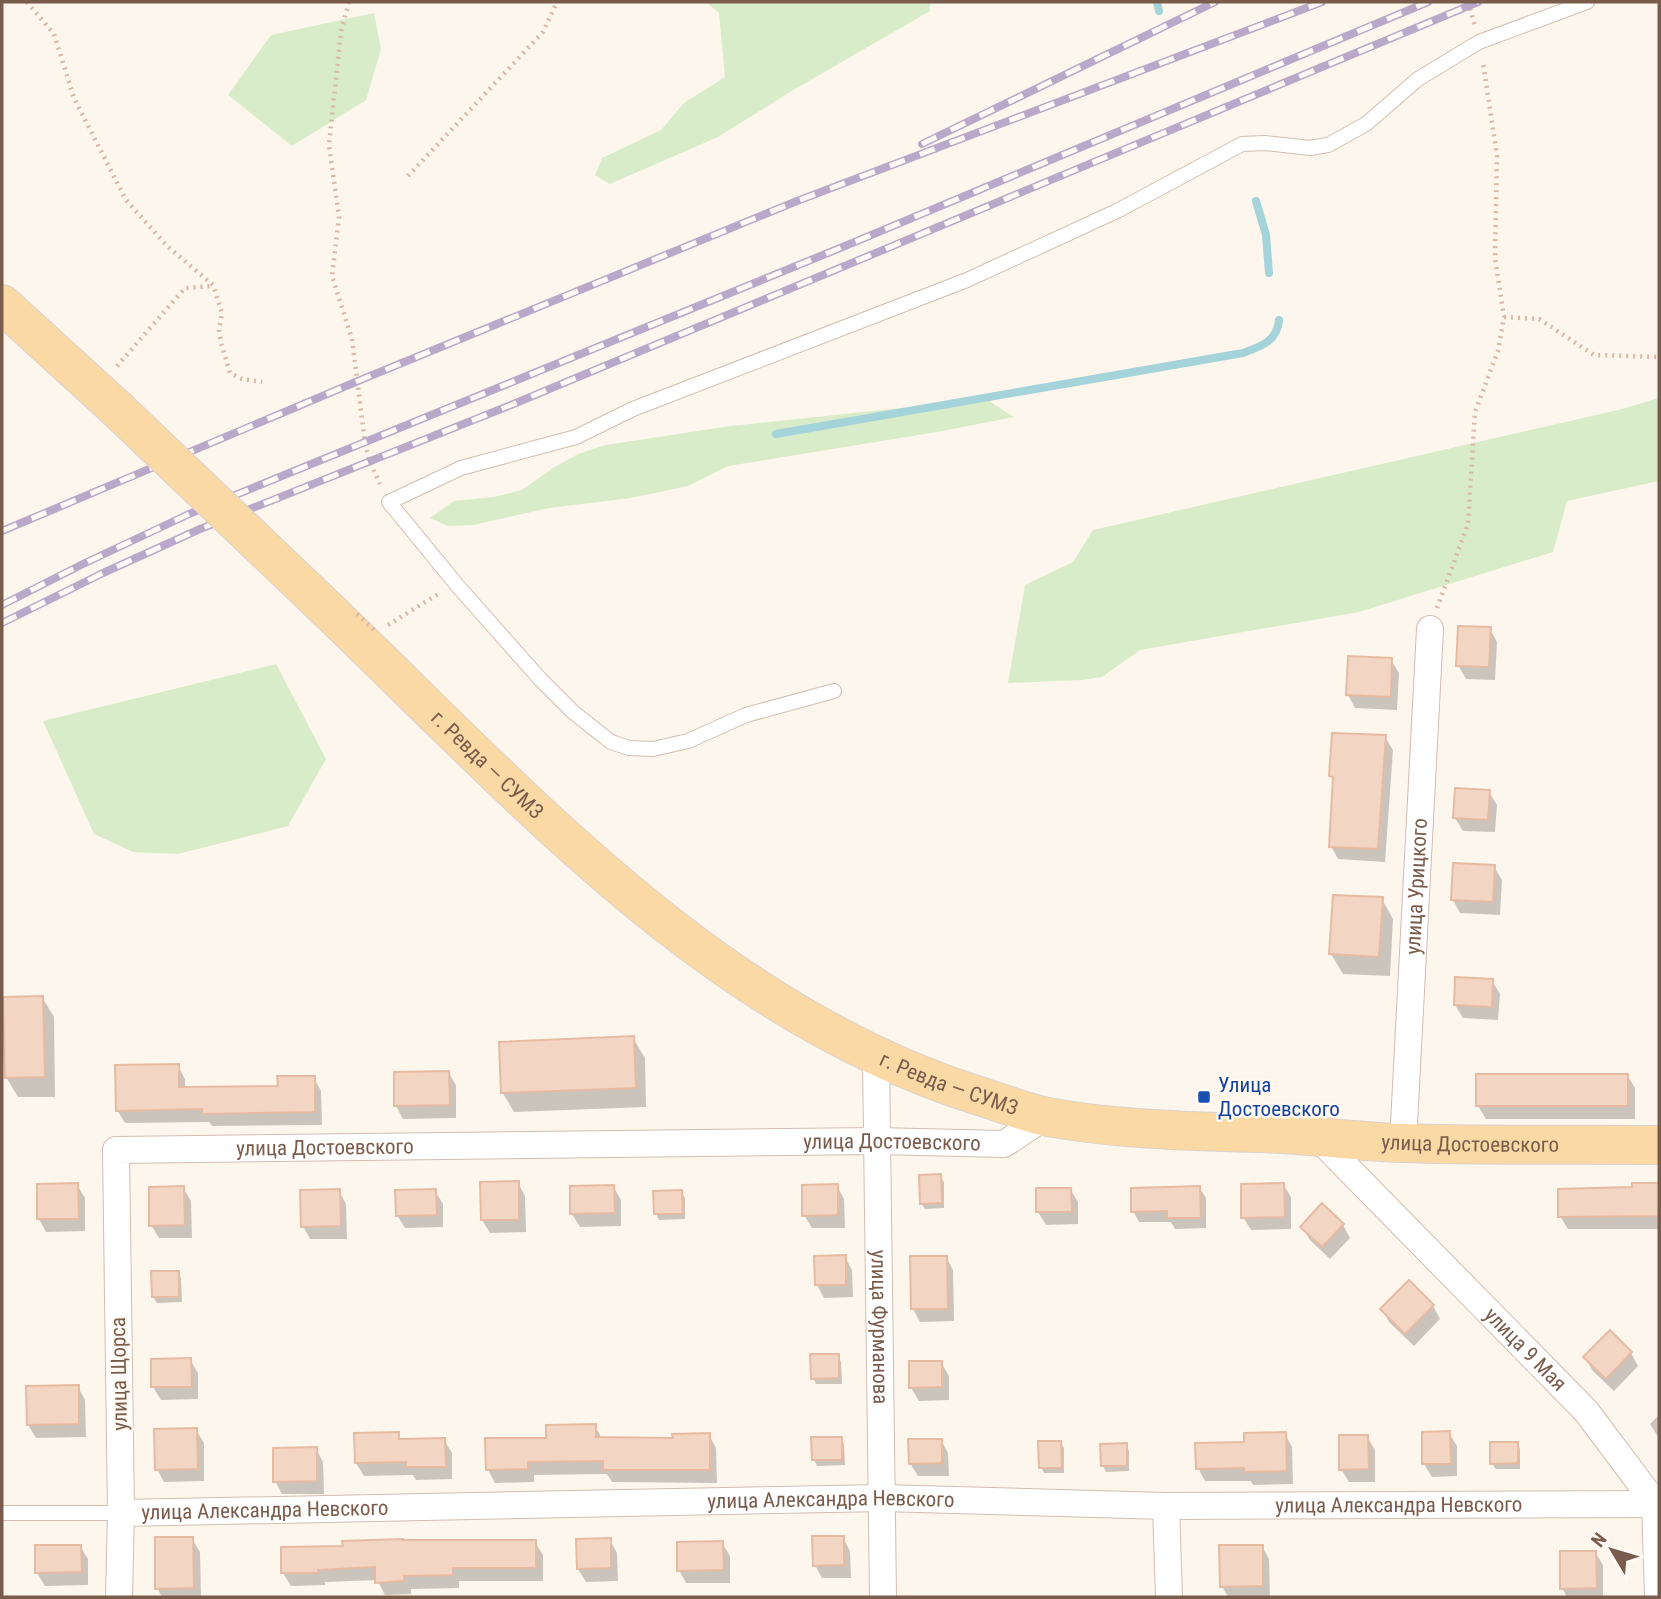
<svg xmlns="http://www.w3.org/2000/svg" width="1661" height="1599" font-family="'Roboto Condensed',sans-serif">
<style>
.green{fill:#d8ecc9}
.shadow{fill:#0003}
.lines{fill:none;stroke-linecap:round;stroke-linejoin:round}
.stream{stroke:#a5d3da;stroke-width:8}
.building{fill:#f3d5c3;stroke:#e6bba3;stroke-width:2}
.lane-casing{stroke:#d1beb0;stroke-width:16}
.street-casing{stroke:#d1beb0;stroke-width:28}
.primary-casing{stroke:#dad1cd;stroke-width:40}
.path{stroke:#d9b8a5;stroke-width:4.5;stroke-dasharray:2 5;stroke-linecap:butt}
.lane{stroke:#fff;stroke-width:14}
.street{stroke:#fff;stroke-width:26}
.primary{stroke:#fbd9a5;stroke-width:38}
.rail-casing{stroke:#b9a8c9;stroke-width:8}
.rail{stroke:#fffaf3;stroke-width:5;stroke-dasharray:16;stroke-linecap:butt}
.primary-bridge-casing{stroke:#dad1cd;stroke-width:40;stroke-linecap:butt}
.path-bridge{stroke:#d9b8a5;stroke-width:4.5;stroke-dasharray:2 5;stroke-linecap:butt}
.primary-bridge{stroke:#fbd9a5;stroke-width:38}
.transit-dot{fill:#1a4fb4;stroke:#fffaf3;stroke-width:2.5}
.labels{text-anchor:middle;stroke-width:5;stroke-linejoin:round;paint-order:stroke}
.street-label{font-size:21px;fill:#7a5c4d;stroke:#fffaf3}
.transit-label{font-size:21px;fill:#164399;stroke:#fffaf3;text-anchor:start}
</style>
<rect width="100%" height="100%" fill="#fdf6ec"/>
<g class="green">
<path d="M706 2H930V11L795 89 718 137 610 184 595 175 602 158 661 130 684 103 725 77 719 13Z"/>
<path d="M374 13 381 49 366 100 292 146 228 95 271 35Z"/>
<path d="M1659 398V481L1567 501 1553 552 1359 612 1140 650 1102 677 1082 680 1008 683 1025 585 1073 562 1093 530 1618 410Z"/>
<path d="M986 399 1014 417 937 432 728 466 688 486 631 498 549 508 473 525 448 526 430 518 454 501 494 497 522 490 553 468 578 454 606 445 730 426Z"/>
<path d="M276 664 326 759 288 826 178 854 133 852 94 834 43 721Z"/>
</g>
<g class="shadow">
<path d="M1490 629 1497 642 1495 680 1466 679 1458 665Z"/>
<path d="M1391 660 1399 673 1397 710 1355 708 1348 695Z"/>
<path d="M1385 737 1393 750 1385 862 1338 859 1331 846 1335 782 1331 776Z"/>
<path d="M1489 792 1497 805 1495 832 1463 831 1455 818Z"/>
<path d="M1494 867 1502 880 1500 915 1460 913 1453 900Z"/>
<path d="M1382 899 1393 919 1390 976 1343 974 1331 954Z"/>
<path d="M1457 979 1492 981 1500 994 1498 1020 1463 1018 1455 1005Z"/>
<path d="M42 997 54 1017 55 1097H18L6 1077Z"/>
<path d="M633 1038 645 1058 646 1107 514 1112 502 1092Z"/>
<path d="M178 1066 185 1079V1089L279 1087 314 1078 321 1091 322 1125 212 1126 209 1122 125 1123 117 1110Z"/>
<path d="M448 1072 456 1085V1118L403 1119 396 1106Z"/>
<path d="M1627 1075 1635 1088V1119H1486L1478 1106Z"/>
<path d="M940 1176 944 1182V1208L925 1209 921 1203Z"/>
<path d="M518 1183 525 1196 526 1232 490 1233 482 1220Z"/>
<path d="M1283 1184 1291 1197V1229L1251 1230 1243 1217Z"/>
<path d="M77 1185 85 1198V1231L46 1232 39 1219Z"/>
<path d="M1634 1185H1659V1229H1568L1560 1216 1634 1189Z"/>
<path d="M613 1186 621 1200V1226L580 1227 572 1214Z"/>
<path d="M837 1186 844 1199 845 1228H812L804 1215Z"/>
<path d="M1199 1187 1206 1198V1228L1175 1229 1171 1222H1139L1133 1211Z"/>
<path d="M183 1188 191 1201 192 1238H159L151 1225Z"/>
<path d="M1070 1189 1078 1202V1224L1046 1225 1038 1212Z"/>
<path d="M339 1191 346 1204 347 1239H310L303 1226Z"/>
<path d="M435 1191 443 1204V1227L405 1228 397 1215Z"/>
<path d="M681 1192 685 1198V1219L659 1220 656 1214Z"/>
<path d="M1343 1225 1350 1238 1330 1259 1310 1240 1302 1227Z"/>
<path d="M845 1257 852 1270 853 1297 824 1298 817 1285Z"/>
<path d="M946 1257 953 1270 954 1321 920 1322 913 1309Z"/>
<path d="M178 1272 181 1278 182 1302 157 1303 153 1297Z"/>
<path d="M1433 1306 1440 1319 1414 1346 1389 1322 1382 1309Z"/>
<path d="M1610 1333 1631 1353 1638 1366 1614 1391 1593 1371 1585 1358Z"/>
<path d="M838 1356 841 1362 842 1384H816L813 1378Z"/>
<path d="M190 1360 198 1373V1399L161 1400 153 1387Z"/>
<path d="M941 1362 949 1376V1400L919 1401 911 1388Z"/>
<path d="M78 1387 85 1400 86 1437 36 1438 28 1425Z"/>
<path d="M1659 1415V1438L1650 1424Z"/>
<path d="M595 1426 602 1439 674 1440 709 1435 716 1448 717 1483 612 1482 607 1474 534 1475V1482L495 1483 488 1470 548 1439Z"/>
<path d="M196 1430 204 1443V1481L164 1482 157 1469Z"/>
<path d="M1449 1433 1457 1446V1476L1432 1477 1424 1464Z"/>
<path d="M398 1434 402 1441 444 1440 452 1453V1479L416 1480 413 1475 364 1476 356 1463Z"/>
<path d="M1285 1434 1292 1447 1293 1484 1253 1485 1251 1481H1205L1198 1468 1246 1444Z"/>
<path d="M1367 1437 1375 1450V1482H1349L1341 1469Z"/>
<path d="M841 1438 844 1444 845 1465 817 1466 814 1460Z"/>
<path d="M941 1440 948 1453 949 1476H918L910 1463Z"/>
<path d="M1060 1442 1064 1448V1473H1044L1041 1467Z"/>
<path d="M1517 1443 1520 1449V1469H1496L1492 1464Z"/>
<path d="M1126 1445 1129 1451V1471L1106 1472 1103 1466Z"/>
<path d="M316 1449 323 1462 324 1494H282L275 1481Z"/>
<path d="M843 1538 850 1551 851 1578H822L815 1565Z"/>
<path d="M192 1539 200 1552 201 1597H162L157 1588Z"/>
<path d="M610 1540 617 1553 618 1581 586 1582 578 1569Z"/>
<path d="M535 1542 543 1555V1581H459V1588L411 1589V1594L385 1595 377 1580 325 1582V1585L291 1586 283 1573Z"/>
<path d="M722 1543 730 1556V1583H686L679 1570Z"/>
<path d="M80 1546 88 1559V1585L45 1586 37 1573Z"/>
<path d="M1262 1546 1269 1559 1270 1597H1228L1222 1586Z"/>
<path d="M1595 1552 1603 1565V1597H1567L1562 1588Z"/>
</g>
<g class="lines">
<g class="stream">
<path d="M1157 2 1159 11"/>
<path d="M1256 201 1266 235 1269 273"/>
<path d="M776 434 1243 353C1262 346 1277 341 1279 320"/>
</g>
</g>
<g class="building">
<path d="M1458 626 1491 627 1489 667 1456 666Z"/>
<path d="M1348 656 1392 658 1391 697 1346 695Z"/>
<path d="M1332 733 1386 735 1378 849 1329 847 1333 777 1329 776Z"/>
<path d="M1455 788 1490 790 1488 820 1453 818Z"/>
<path d="M1453 863 1495 865 1493 902 1451 900Z"/>
<path d="M1333 895 1383 897 1379 957 1329 954Z"/>
<path d="M1455 977 1493 979 1492 1007 1454 1005Z"/>
<path d="M43 996 45 1077 5 1078 3 997Z"/>
<path d="M634 1036 636 1088 501 1093 499 1042Z"/>
<path d="M179 1064V1087L278 1086 277 1076H315V1112L202 1114V1109L116 1111 115 1065Z"/>
<path d="M449 1071 450 1105 394 1106V1072Z"/>
<rect x="1476" y="1074" width="152" height="32"/>
<path d="M941 1174 942 1203 920 1204 919 1175Z"/>
<path d="M519 1181V1220H481L480 1182Z"/>
<path d="M78 1183 79 1219H37V1184Z"/>
<path d="M1284 1183 1285 1217 1241 1218V1184Z"/>
<path d="M1632 1183H1659V1216L1558 1217V1189L1632 1187Z"/>
<path d="M838 1184V1215L802 1216V1185Z"/>
<path d="M614 1185 615 1213 570 1214V1186Z"/>
<path d="M184 1186 185 1225 149 1226V1187Z"/>
<path d="M1200 1186 1201 1218H1167V1211L1131 1212V1188Z"/>
<path d="M1036 1188H1071L1072 1212H1036Z"/>
<path d="M340 1189 341 1226 301 1227 300 1190Z"/>
<path d="M436 1189 437 1215 396 1216 395 1190Z"/>
<path d="M682 1190 683 1214H654L653 1191Z"/>
<path d="M1322 1203 1344 1224 1322 1247 1300 1227Z"/>
<path d="M846 1255V1285H815L814 1256Z"/>
<path d="M910 1256H947L948 1309H911Z"/>
<path d="M151 1271H179V1297H152Z"/>
<path d="M1409 1280 1434 1305 1405 1334 1380 1309Z"/>
<path d="M1610 1330 1632 1352 1606 1379 1583 1357Z"/>
<path d="M810 1354H839V1378L811 1379Z"/>
<path d="M191 1358 192 1387H151V1359Z"/>
<path d="M909 1361H942V1387L909 1388Z"/>
<path d="M79 1385V1424L27 1425 26 1386Z"/>
<path d="M596 1424V1437L673 1438 672 1434 710 1433V1470H603V1461L528 1462V1469L486 1470 485 1438H546V1425Z"/>
<path d="M197 1428 198 1469 155 1470 154 1429Z"/>
<path d="M1450 1431 1451 1464H1422V1432Z"/>
<path d="M399 1432V1439L445 1438 446 1467H406V1462L355 1463 354 1433Z"/>
<path d="M1286 1432 1287 1471 1244 1472V1468L1196 1469 1195 1443 1244 1442V1433Z"/>
<path d="M1339 1435H1368L1369 1469 1339 1470Z"/>
<path d="M811 1437H842V1460H812Z"/>
<path d="M908 1439H942V1463L909 1464Z"/>
<path d="M1038 1441H1061L1062 1468H1039Z"/>
<path d="M1490 1442H1518V1463L1490 1464Z"/>
<path d="M1127 1443V1466H1101L1100 1444Z"/>
<path d="M317 1447V1481L273 1482V1448Z"/>
<path d="M812 1536H844V1565L813 1566Z"/>
<path d="M155 1537H193L194 1588 155 1589Z"/>
<path d="M611 1538V1568L577 1569 576 1539Z"/>
<path d="M403 1539V1540H536V1568H453V1575L404 1576V1581L375 1583V1567L318 1570V1573H281V1547L343 1546 342 1541Z"/>
<path d="M723 1541 724 1570 677 1571V1542Z"/>
<path d="M35 1545H81L82 1572 35 1573Z"/>
<path d="M1219 1545H1263V1586L1220 1587Z"/>
<path d="M1560 1551H1596L1597 1588 1560 1589Z"/>
</g>
<g class="lines">
<defs>
<g id="lane">
<path d="M834 691 746 715 688 741 653 749 629 748 611 742 573 712 540 679 456 584 389 502 461 468 576 437 633 409 967 280 1117 211 1242 144 1265 143 1310 148 1328 145 1366 124 1418 79 1479 42 1587 2"/>
<path d="M2 1513H121"/>
</g>
<g id="street">
<path id="s1" d="M876 1057 883 1597"/>
<path id="s2" d="M1318 1138 1586 1411 1655 1503 1658 1597"/>
<path id="s3" d="M1403 1143 1430 629"/>
<path d="M1166 1506 1169 1597"/>
<path id="s4" d="M121 1513 882 1498 1166 1506 1659 1504"/>
<path id="s5" d="M119 1597 121 1513 116 1150 876 1141 1004 1144 1045 1117"/>
</g>
<g id="primary">
<path d="M2 304 116 408"/>
<path id="s6" d="M328 610C522 796 712 1011 976 1095 999 1102 1023 1112 1048 1117 1124 1131 1204 1131 1281 1134 1322 1136 1362 1142 1402 1143 1488 1146 1574 1144 1659 1145"/>
</g>
</defs>
<use href="#lane" class="lane-casing"/>
<use href="#street" class="street-casing"/>
<use href="#primary" class="primary-casing"/>
<g class="path">
<path d="M27 2 54 34 74 98 126 200 167 246 213 285 222 313 219 330 221 343 230 373 242 379 262 382"/>
<path d="M349 2 341 31 329 145 339 217 332 276 352 339 365 442 369 460 380 484"/>
<path d="M1468 2 1475 26"/>
<path d="M408 176 543 32 557 2"/>
<path d="M1504 317 1539 319 1594 355 1659 357"/>
<path d="M117 366 185 288 212 286"/>
<path d="M1437 608 1468 524 1475 412 1498 351 1504 317 1495 258 1497 156 1483 62"/>
<path d="M388 625 440 593"/>
</g>
<use href="#lane" class="lane"/>
<use href="#street" class="street"/>
<use href="#primary" class="primary"/>
<defs>
<g id="rail">
<path d="M922 144 1215 2"/>
<path d="M2 531 358 381 797 201 1322 2"/>
<path d="M2 605 85 563 189 514 845 246 1428 2"/>
<path d="M2 623 103 573 200 529 511 405 1478 2"/>
</g>
</defs>
<use href="#rail" class="rail-casing"/>
<use href="#rail" class="rail"/>
<defs>
<path id="primary-bridge" d="M116 408 328 610"/>
</defs>
<use href="#primary-bridge" class="primary-bridge-casing"/>
<path class="path-bridge" d="M357 614 376 632"/>
<use href="#primary-bridge" class="primary-bridge"/>
</g>
<rect class="transit-dot" x="1197" y="1090" width="14" height="14" rx="3.5"/>
<g class="labels">
<g class="street-label">
<text dy="7" stroke="none"><textPath href="#s6" startOffset="222">г. Ревда — СУМЗ</textPath></text>
<text dy="7" stroke="none"><textPath href="#s3" startOffset="257">улица Урицкого</textPath></text>
<text dy="7" stroke="none"><textPath href="#s6" startOffset="788">г. Ревда — СУМЗ</textPath></text>
<text dy="7" stroke="none"><textPath href="#s5" startOffset="1223">улица Достоевского</textPath></text>
<text dy="7" stroke="none"><textPath href="#s6" startOffset="1316">улица Достоевского</textPath></text>
<text dy="7" stroke="none"><textPath href="#s5" startOffset="656">улица Достоевского</textPath></text>
<text dy="7" stroke="none"><textPath href="#s1" startOffset="270">улица Фурманова</textPath></text>
<text dy="7" stroke="none"><textPath href="#s2" startOffset="296">улица 9 Мая</textPath></text>
<text transform="translate(119 1374) rotate(-91)" y="7">улица Щорса</text>
<text dy="7" stroke="none"><textPath href="#s4" startOffset="710">улица Александра Невского</textPath></text>
<text dy="7" stroke="none"><textPath href="#s4" startOffset="1278">улица Александра Невского</textPath></text>
<text dy="7" stroke="none"><textPath href="#s4" startOffset="144">улица Александра Невского</textPath></text>
</g>
<g class="transit-label">
<text x="1218" y="1092">Улица<tspan x="1218" dy="24">Достоевского</tspan></text>
</g>
</g>
<rect width="1661" height="1599" fill="none" stroke="#7a5c4d" stroke-width="7"/>
<g transform="translate(1612 1550) rotate(308)" stroke="#fffaf3" stroke-width="5" paint-order="stroke">
<path d="M0-5L12 26L0 18L-12 26Z" fill="#7a5c4d"/>
<text y="-10" font-size="19" font-weight="bold" text-anchor="middle" fill="#7a5c4d">N</text>
</g>
</svg>
